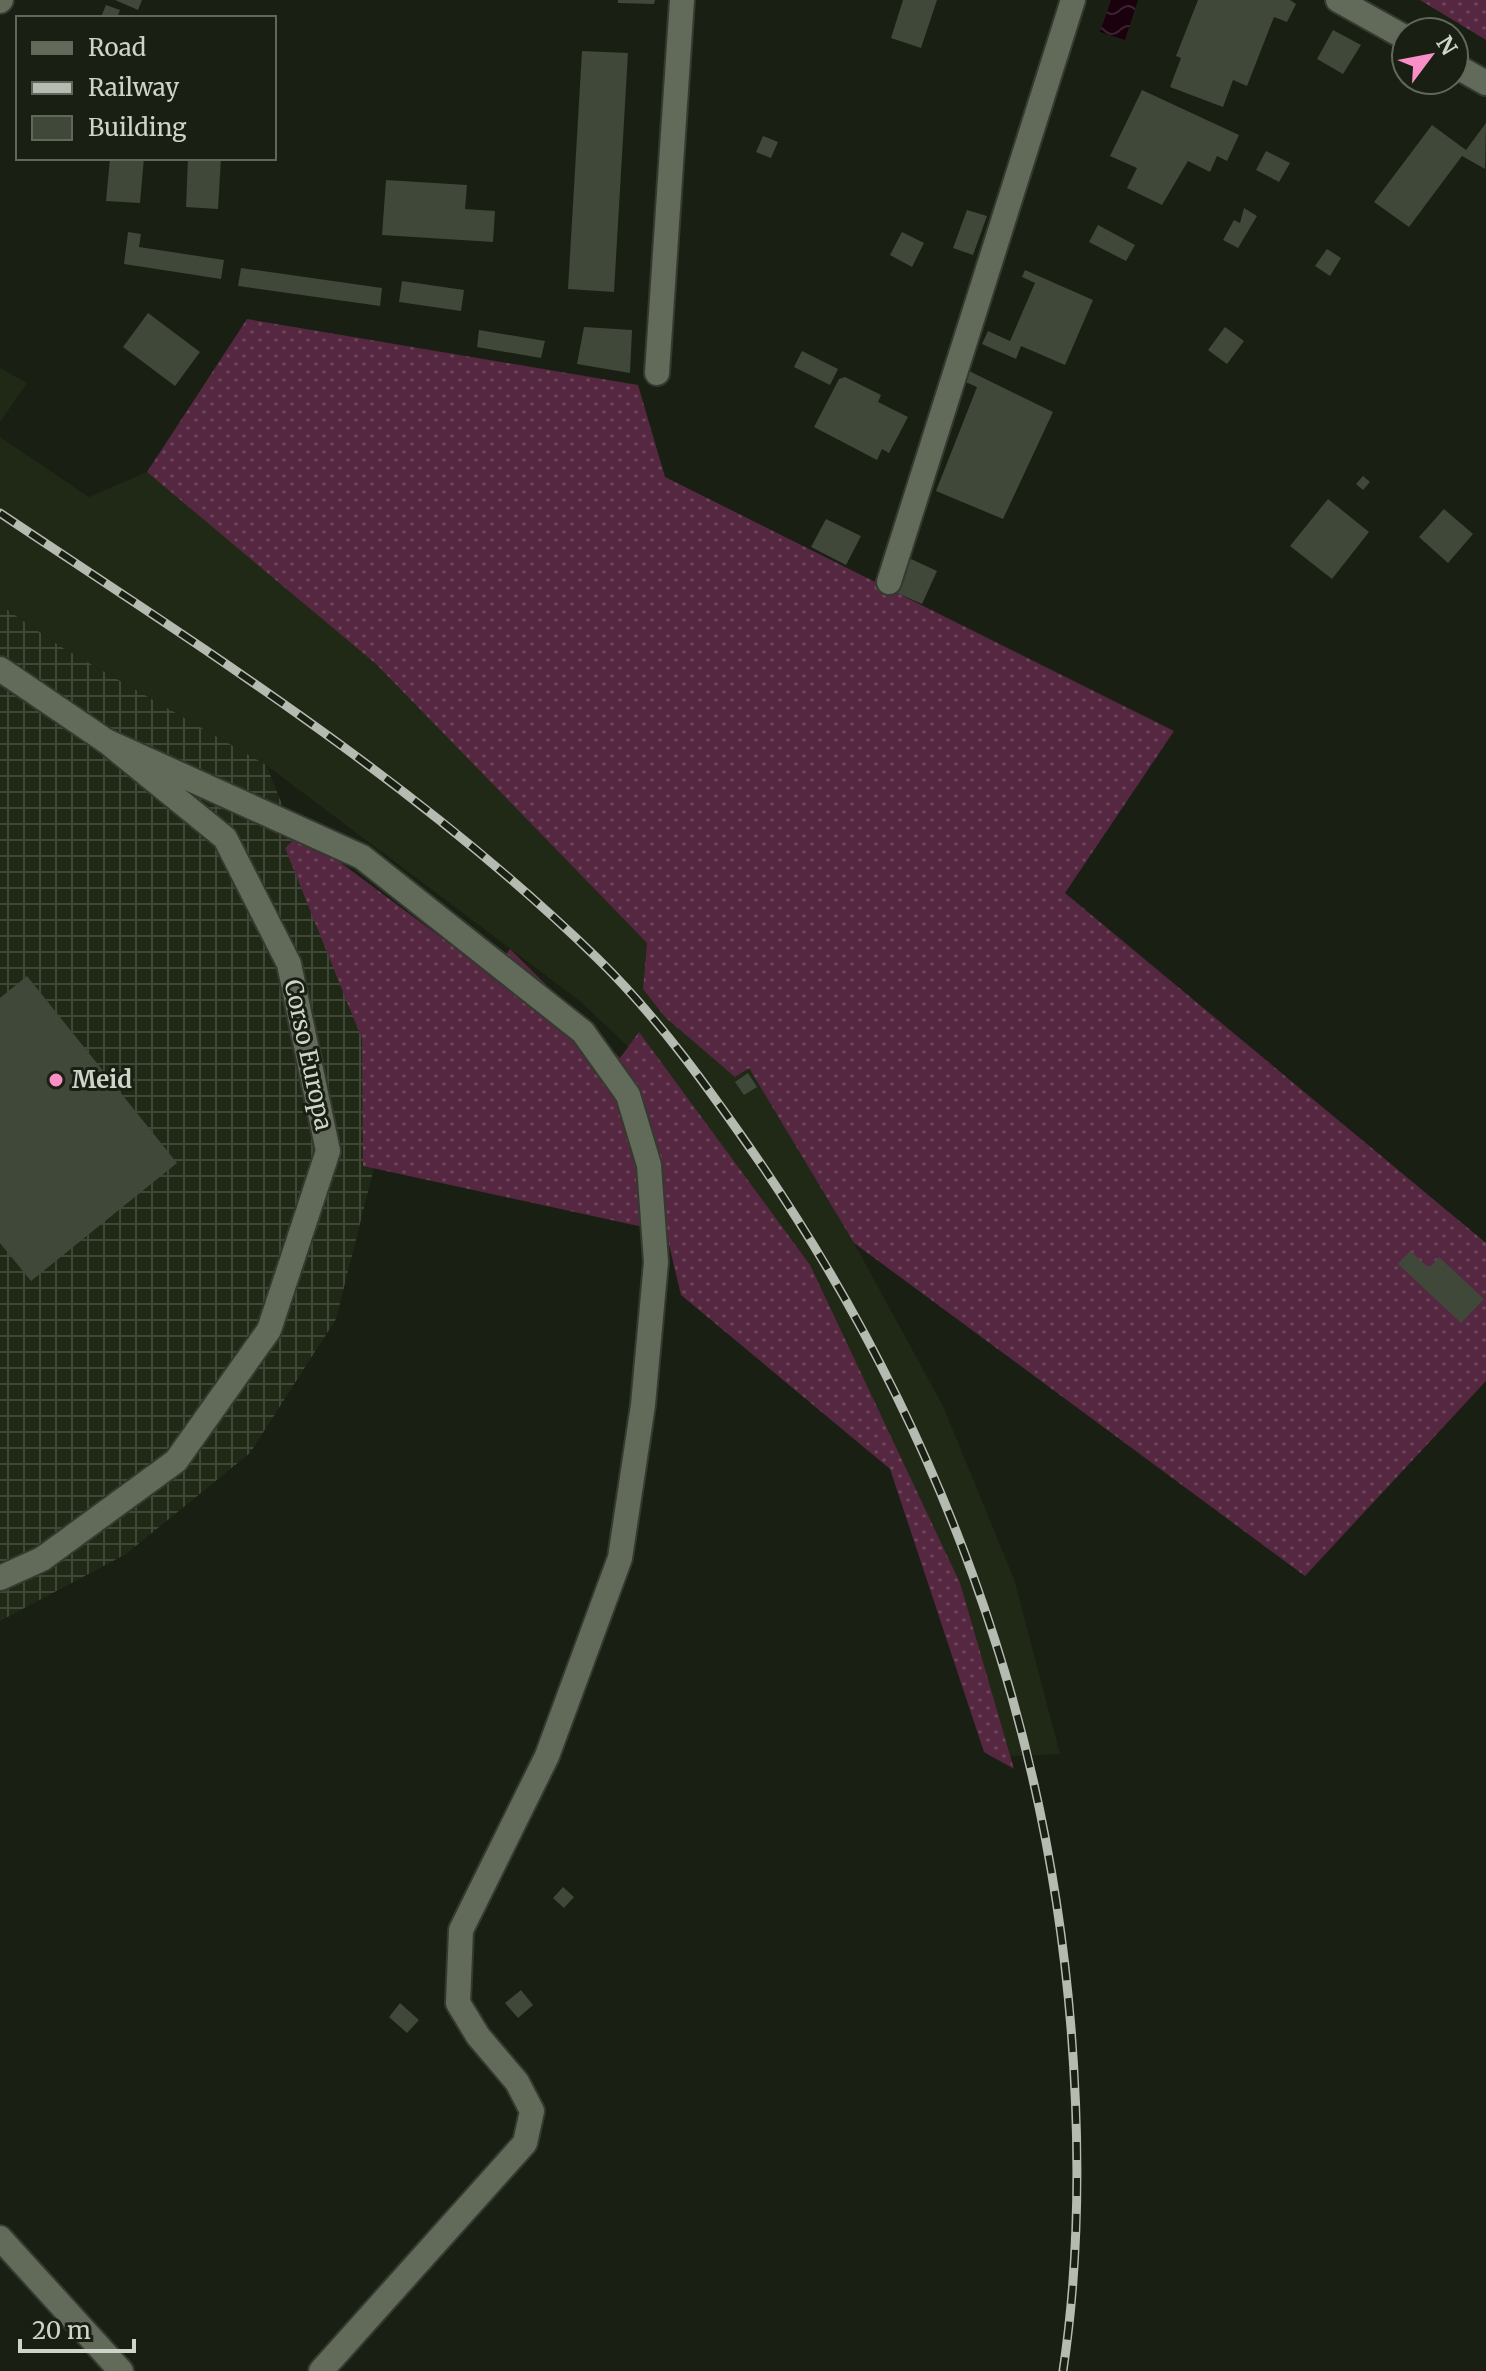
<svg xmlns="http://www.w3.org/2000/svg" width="1486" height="2371" font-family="Merriweather,serif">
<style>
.built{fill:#202916}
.industrial{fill:url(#industrial-grid)}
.grass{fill:url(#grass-dots)}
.water{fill:url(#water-waves)}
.building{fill:#404839}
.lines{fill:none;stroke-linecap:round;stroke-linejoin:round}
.minor-casing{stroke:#353a31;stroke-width:28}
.minor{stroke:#626a5a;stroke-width:24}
.rail-casing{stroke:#b6bbb1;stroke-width:9}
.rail{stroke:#191f12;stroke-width:6;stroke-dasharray:18;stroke-linecap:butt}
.poi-dot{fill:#fa8fc7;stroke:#191f12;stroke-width:3}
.labels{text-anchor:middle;stroke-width:6;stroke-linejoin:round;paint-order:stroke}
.street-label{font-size:24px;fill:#cfd4cb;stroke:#191f12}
.poi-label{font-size:24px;font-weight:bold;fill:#cfd4cb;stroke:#191f12;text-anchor:start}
</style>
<defs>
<pattern id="industrial-grid" width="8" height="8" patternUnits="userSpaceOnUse" patternTransform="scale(2)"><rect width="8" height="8" fill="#202916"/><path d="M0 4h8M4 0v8" fill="none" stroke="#3f4737"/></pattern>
<pattern id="grass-dots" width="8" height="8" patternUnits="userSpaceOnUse" patternTransform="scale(2)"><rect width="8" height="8" fill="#552740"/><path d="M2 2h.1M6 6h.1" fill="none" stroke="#6c455a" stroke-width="1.8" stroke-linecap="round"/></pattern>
<pattern id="water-waves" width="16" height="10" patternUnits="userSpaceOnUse" patternTransform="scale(2)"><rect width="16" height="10" fill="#1b000e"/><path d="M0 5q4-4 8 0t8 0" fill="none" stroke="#3b2430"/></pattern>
</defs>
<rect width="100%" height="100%" fill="#191f12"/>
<g class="built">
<path d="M0 368 27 383 0 422Z"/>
<path d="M0 437 89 497 147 472 271 574 376 664 647 943 643 989 749 1068 854 1243 943 1406 1014 1579 1060 1754 990 1757 946 1592 902 1481 681 1097 581 1002 266 765 63 648 0 605Z"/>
</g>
<path class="industrial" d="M0 605 63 648 266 765 364 1005 375 1164 336 1319 250 1453 126 1554 0 1621Z"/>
<g class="grass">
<path d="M1420 0H1486V40Z"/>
<path d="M247 319 638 385 665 477 1174 731 1065 893 1486 1243V1381L1305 1576 854 1243 749 1068 735 1077 665 1017 643 989 647 943 376 664 147 472Z"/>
<path d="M301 833 490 974 510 949 620 1058 639 1032 810 1265 960 1583 1014 1769 984 1752 890 1469 681 1295 666 1232 363 1166 362 1039 285 848Z"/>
</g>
<path class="water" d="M1111 0H1138L1125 40 1100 32Z"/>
<g class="building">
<path d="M115 0H142L138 10Z"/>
<path d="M618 0H655L654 4 618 3Z"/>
<path d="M903 0H937L921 48 891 38Z"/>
<path d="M1198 0H1290L1296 4 1287 22 1274 17 1247 86 1233 80 1223 107 1170 87 1181 58 1176 56Z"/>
<path d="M106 5 120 10 117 18 101 17Z"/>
<path d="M1333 30 1361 45 1343 74 1317 59Z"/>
<path d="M582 51 628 53 614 292 568 289Z"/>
<path d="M1142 90 1239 135 1227 161 1217 156 1210 172 1188 161 1162 205 1127 188 1137 168 1110 156Z"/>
<path d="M1486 123 1485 169 1462 156 1409 227 1374 202 1432 125 1466 150Z"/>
<path d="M763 136 778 142 771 158 756 152Z"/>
<path d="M1266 151 1290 163 1279 182 1256 170Z"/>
<path d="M110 158H144L140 203 106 201Z"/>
<path d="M188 158H221L218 209 186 207Z"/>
<path d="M386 180 467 185 465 209 495 211 493 242 382 235Z"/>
<path d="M1244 208 1257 216 1238 248 1223 240 1234 220 1240 223Z"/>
<path d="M967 210 987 216 973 255 953 248Z"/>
<path d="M1098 225 1135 245 1126 261 1089 242Z"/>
<path d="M128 232 141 234 139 247 224 260 221 279 124 264Z"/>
<path d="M902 232 924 243 912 267 890 255Z"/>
<path d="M1327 249 1341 258 1330 276 1315 266Z"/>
<path d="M241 268 382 288 380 306 238 286Z"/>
<path d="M1025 270 1093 300 1065 365 1021 346 1016 359 982 344 988 331 1010 341 1035 283 1022 277Z"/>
<path d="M402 281 464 290 461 311 399 302Z"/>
<path d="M148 313 200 352 175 386 123 347Z"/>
<path d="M584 327 632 330 630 373 577 364Z"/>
<path d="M1225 327 1244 341 1227 364 1208 350Z"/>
<path d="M479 330 545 341 541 358 477 347Z"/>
<path d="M802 351 838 369 830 385 794 367Z"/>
<path d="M967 370 1053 412 1003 519 936 491 977 387 963 381Z"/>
<path d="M845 377 881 395 878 402 908 417 889 453 882 449 877 460 814 427 839 379Z"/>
<path d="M1363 476 1370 482 1363 490 1356 484Z"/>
<path d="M1328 499 1369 532 1332 579 1290 546Z"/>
<path d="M1444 509 1473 534 1448 563 1419 537Z"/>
<path d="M826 519 861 536 846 565 811 547Z"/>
<path d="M911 559 937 571 922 604 895 592Z"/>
<path d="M27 976 177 1163 31 1281 0 1243V998Z"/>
<path d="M748 1073 757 1087 744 1095 735 1082Z"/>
<path d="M1410 1251 1429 1268 1439 1257 1484 1299 1461 1323 1398 1264Z"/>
<path d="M563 1887 574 1897 564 1908 553 1898Z"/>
<path d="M521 1990 533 2005 518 2018 505 2003Z"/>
<path d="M400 2003 419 2020 407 2033 389 2017Z"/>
</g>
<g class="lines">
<defs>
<g id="minor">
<path d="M1338 0 1406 38"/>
<path d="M0 1 1 0"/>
<path d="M1454 65 1486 83"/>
<path d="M657 373 682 0"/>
<path d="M889 582 1073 0"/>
<path d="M0 669 106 741 225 838 289 964 328 1151 269 1330 176 1461 42 1559 0 1578"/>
<path d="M106 741 362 857 583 1032 628 1095 649 1165 656 1262 643 1405 620 1558 547 1756 461 1930 458 2003 478 2036 517 2082 532 2111 525 2143 321 2371"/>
<path d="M0 2238 121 2371"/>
</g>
</defs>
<use href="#minor" class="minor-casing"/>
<use href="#minor" class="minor"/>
<defs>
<path id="rail" d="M0 513C207 651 418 784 597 958 659 1018 712 1093 761 1164 938 1424 1046 1714 1071 2028 1080 2142 1080 2258 1063 2371"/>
</defs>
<use href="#rail" class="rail-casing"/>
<use href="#rail" class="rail"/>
</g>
<circle class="poi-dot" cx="56" cy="1080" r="8"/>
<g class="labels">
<g class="street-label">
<text transform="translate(308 1055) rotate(78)" y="8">Corso Europa</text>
</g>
<g class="poi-label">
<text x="72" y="1088">Meid</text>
</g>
</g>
<rect x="16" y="16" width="260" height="144" fill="#191f12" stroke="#62675c" stroke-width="2"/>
<rect x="32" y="42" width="40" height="12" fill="#626a5a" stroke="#62675c" stroke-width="2"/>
<text x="88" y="56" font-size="24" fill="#cfd4cb">Road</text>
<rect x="32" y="82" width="40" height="12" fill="#b6bbb1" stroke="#62675c" stroke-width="2"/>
<text x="88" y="96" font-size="24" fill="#cfd4cb">Railway</text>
<rect x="32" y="116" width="40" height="24" fill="#404839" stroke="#62675c" stroke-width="2"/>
<text x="88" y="136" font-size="24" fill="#cfd4cb">Building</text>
<g transform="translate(1430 56) rotate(58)"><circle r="38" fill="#191f12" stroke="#62675c" stroke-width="2"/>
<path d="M0-6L14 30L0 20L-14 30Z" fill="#fa8fc7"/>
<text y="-12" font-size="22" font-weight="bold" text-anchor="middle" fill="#cfd4cb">N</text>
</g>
<path d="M20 2339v12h114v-12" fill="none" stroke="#cfd4cb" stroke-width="4"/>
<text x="32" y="2339" font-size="24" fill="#cfd4cb" stroke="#191f12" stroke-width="6" paint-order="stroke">20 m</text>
</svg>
